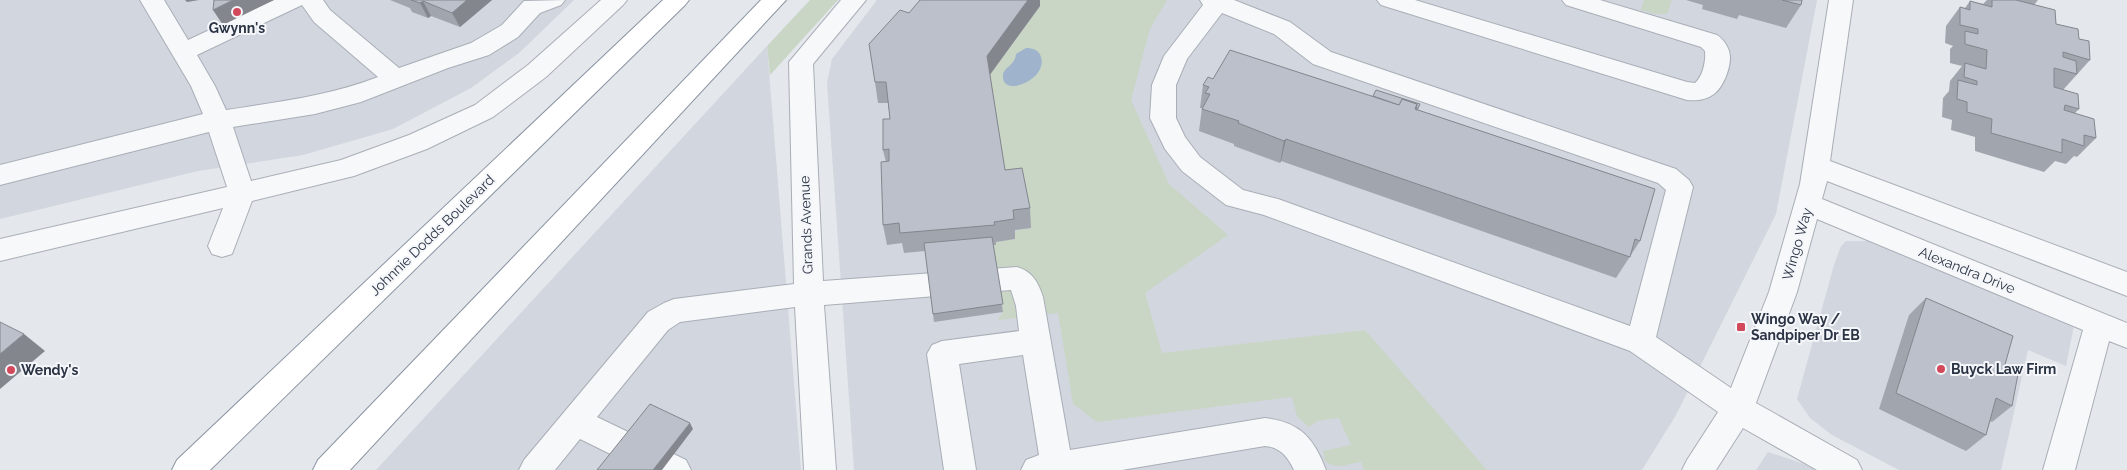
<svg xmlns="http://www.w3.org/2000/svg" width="2127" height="470" font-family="Raleway,sans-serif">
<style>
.built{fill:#d2d6de}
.green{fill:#c9d6c5}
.water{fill:#9fb4cc}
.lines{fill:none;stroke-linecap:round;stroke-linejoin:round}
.minor-casing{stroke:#a9aeb7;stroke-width:2}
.highway-casing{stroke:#8b94a3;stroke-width:2}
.minor{fill:#f7f8fa;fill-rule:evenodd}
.highway{fill:#fff;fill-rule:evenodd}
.wall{fill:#a1a5ae}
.shaded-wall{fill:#83868d}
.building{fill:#bbc0ca;stroke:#83868d}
.poi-dot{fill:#d1495b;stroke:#f4f6f9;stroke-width:2}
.labels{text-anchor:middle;stroke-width:4;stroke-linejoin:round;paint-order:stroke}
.poi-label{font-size:14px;font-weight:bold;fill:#2b3445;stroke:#f4f6f9;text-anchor:start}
.street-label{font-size:14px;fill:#2b3445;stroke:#f4f6f9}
</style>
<rect width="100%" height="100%" fill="#e4e7ec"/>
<g class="built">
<path d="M0 0H574L519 53 471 88 393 129 303 155 198 171 0 219Z"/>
<path d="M877 0H1817L1776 214 1676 415 1642 470H854L827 83 832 59Z"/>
<path d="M767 46 801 470H376Z"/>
<path d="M1846 241H1871L2074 325 2066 366 2028 350 2001 470H1899L1832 435 1810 418 1797 399 1834 265 1841 246Z"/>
<path d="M1768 452 1804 464 1815 470H1756Z"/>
</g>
<g class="green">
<path d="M810 0H838L770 75 767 46Z"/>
<path d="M1022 0H1167L1150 29 1131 100 1169 184 1228 235 1145 293 1162 353 1365 330 1487 470H1364L1361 462C1348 464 1335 470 1325 461L1323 451 1351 445 1339 418 1317 421 1309 427 1297 416 1292 397 1097 422 1073 404 1058 313 998 320 1003 312 993 245 995 242 1015 239 1014 231 1031 228 1006 191 988 77 1040 6Z"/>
<path d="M1644 0H1672L1667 14H1655L1641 10Z"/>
</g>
<path class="water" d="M1026 48C1033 48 1039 50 1041 57 1048 80 1002 98 1003 76 1003 67 1015 66 1016 54Z"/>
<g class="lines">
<defs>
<g id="minor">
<path d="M140 0H164L188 40 274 0H323L330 10 399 68 471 43 502 25 524 1 565 0 561 5 540 13 518 37 489 55 448 68 361 102 315 114 233 127 251 181 341 160 409 135 475 105 528 65 601 0H627L623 5 546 77 493 117 427 149 354 176 252 201 232 254 222 257 212 254 208 246 223 208 0 261V239L227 187 209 132 0 185V165L203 114 191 86ZM302 5 314 22 378 77C329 96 278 102 226 110L215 86 197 55Z"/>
<path d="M841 0H866L813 64 823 281 1017 267C1033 272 1038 282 1043 297L1070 450 1265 418C1300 422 1314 438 1326 470H1294C1288 457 1280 447 1265 446L1122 470H1021L1026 460 1039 455 1023 355 959 364 976 470H944L927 354 932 345 942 341 1019 331 1016 306 1011 290 824 305 836 470H804L795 307 680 322 668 330 597 417 686 460 691 470H643L580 439 555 470H519L524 460 648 312 664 303 674 299 794 284 789 62Z"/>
<path d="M1200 0H1234L1290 22 1331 52 1676 169 1689 180 1693 187 1656 337 1731 388 1769 292 1800 184 1829 0H1853L1830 161 2127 272V296L1827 181 1822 199 2127 323V348L2109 341 2075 470H2043L2083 330 1817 219 1797 292 1756 403 1857 460 1862 470H1817L1743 428 1716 470H1682L1687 460 1718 412 1630 351 1264 215 1226 205 1182 171 1165 149 1150 118 1152 85 1164 56 1203 5ZM1222 13 1274 34 1313 64 1658 183 1666 190 1630 326 1278 199 1243 190 1200 157 1185 137 1176 118V85L1187 59Z"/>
<path d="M1377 0H1415L1687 82 1695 83C1703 76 1706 61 1705 51L1701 47 1566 5 1562 0H1600L1717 35C1723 39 1727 45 1729 51 1733 63 1724 87 1714 94 1706 100 1696 101 1687 100L1381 5Z"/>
</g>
<g id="highway">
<path d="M663 0H689L685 5 210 470H172L177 460Z"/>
<path d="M761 0H786L350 470H313L318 460Z"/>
</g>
</defs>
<use href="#minor" class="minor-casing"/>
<use href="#highway" class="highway-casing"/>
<use href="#minor" class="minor"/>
<use href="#highway" class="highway"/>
</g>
<g class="wall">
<path d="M390 0H492L460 27 431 16 428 18 412 12 410 8Z"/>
<path d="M1686 0H1802L1801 5 1786 28 1739 15 1737 19 1702 9 1703 5Z"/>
<path d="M1987 0H2038L2034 5 2056 24 2079 39 2090 60 2063 90 2079 109 2075 113 2096 138 2077 157 2074 156 2066 164 2055 161 2044 172 1975 151V137L1951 130 1952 120 1942 117 1943 98 1949 91 1950 81 1962 66 1950 63V49L1953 46 1945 43 1946 26 1960 7 1965 8 1970 1 1983 4Z"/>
<path d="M1040 6 990 75 1005 170 1030 208 1031 228 1015 230V239L996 242V245H993L1003 312 934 322 925 251 904 253 902 243 887 245 883 225 886 162 883 150 890 119 888 103H878L875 82 909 13Z"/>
<path d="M1213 79 1373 96 1420 104 1418 110 1640 241 1616 278 1281 161 1280 163 1234 146V144L1199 131 1202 108H1200L1203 85Z"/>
<path d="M1926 298 2004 368 2012 406 1992 422 1990 421 1986 435 1966 451 1879 409 1909 315Z"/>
</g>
<g class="shaded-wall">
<path d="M185 0H199L187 2Z"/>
<path d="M233 0H274L223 25 213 10Z"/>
<path d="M467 0H492L460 27 452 13Z"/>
<path d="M1028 0H1040V6L988 77 987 56Z"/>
<path d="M423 1 431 16 428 18 420 3Z"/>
<path d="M1286 139 1281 161 1280 163 1284 141Z"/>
<path d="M24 334 45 351 0 389V354Z"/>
<path d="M690 423 693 429 662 470H653Z"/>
</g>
<g class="building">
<path d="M214 0H233L213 10Z"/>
<path d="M411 0H467L452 13 423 1 420 3Z"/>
<path d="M920 0H1028L987 56 1005 170 1022 168 1030 208 1013 210 1014 219 994 222 995 225 900 233 899 223 883 225 881 162 889 161V149L883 150V119H890L886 82H875L869 44 900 10 909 13Z"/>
<path d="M1782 0H1802L1801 5Z"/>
<path d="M1992 0H2016L2055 10 2056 24 2078 29 2079 39 2089 41 2090 60 2063 52V57L2076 61 2077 74 2054 68V87L2078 94 2079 109 2065 105 2064 110 2094 119 2096 138 2084 135V146L2062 139V153L1991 133 1992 119 1967 112V102L1957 99 1958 80 1977 85V81L1964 77 1965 63 1986 69 1987 50 1965 44V31L1978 34V29L1960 25V7L1970 10V1L1992 7Z"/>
<path d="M1230 50 1399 105 1402 99 1417 104 1415 109 1655 189 1640 241 1635 239 1630 257 1286 139 1284 141 1238 123 1239 121 1202 109 1210 94 1205 93 1209 87 1203 85 1208 77 1213 79Z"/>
<path d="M1376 90 1420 104 1417 110H1416L1417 104 1402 99 1399 105 1373 96Z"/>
<path d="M992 237 1003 304 933 314 924 243Z"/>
<path d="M1926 298 2013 336 2004 368 2018 374 2012 406 1996 398 1986 435 1896 393Z"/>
<path d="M0 322 24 334 0 354Z"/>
<path d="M650 404 690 423 653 470H597Z"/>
</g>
<g class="poi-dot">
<circle cx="237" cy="12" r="5"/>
<rect x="1736" y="322" width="10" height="10" rx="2.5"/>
<circle cx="1941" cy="369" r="5"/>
<circle cx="11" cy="370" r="5"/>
</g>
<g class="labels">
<g class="poi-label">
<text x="237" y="33" text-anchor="middle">Gwynn's</text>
<text x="1751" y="324">Wingo Way /<tspan x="1751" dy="16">Sandpiper Dr EB</tspan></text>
<text x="1951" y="374">Buyck Law Firm</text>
<text x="21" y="375">Wendy's</text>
</g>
<g class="street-label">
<text transform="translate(806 225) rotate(-92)" y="5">Grands Avenue</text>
<text transform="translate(432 235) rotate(-44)" y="5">Johnnie Dodds Boulevard</text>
<text transform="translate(1797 244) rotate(-74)" y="5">Wingo Way</text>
<text transform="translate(1967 270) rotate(22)" y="5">Alexandra Drive</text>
</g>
</g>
</svg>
